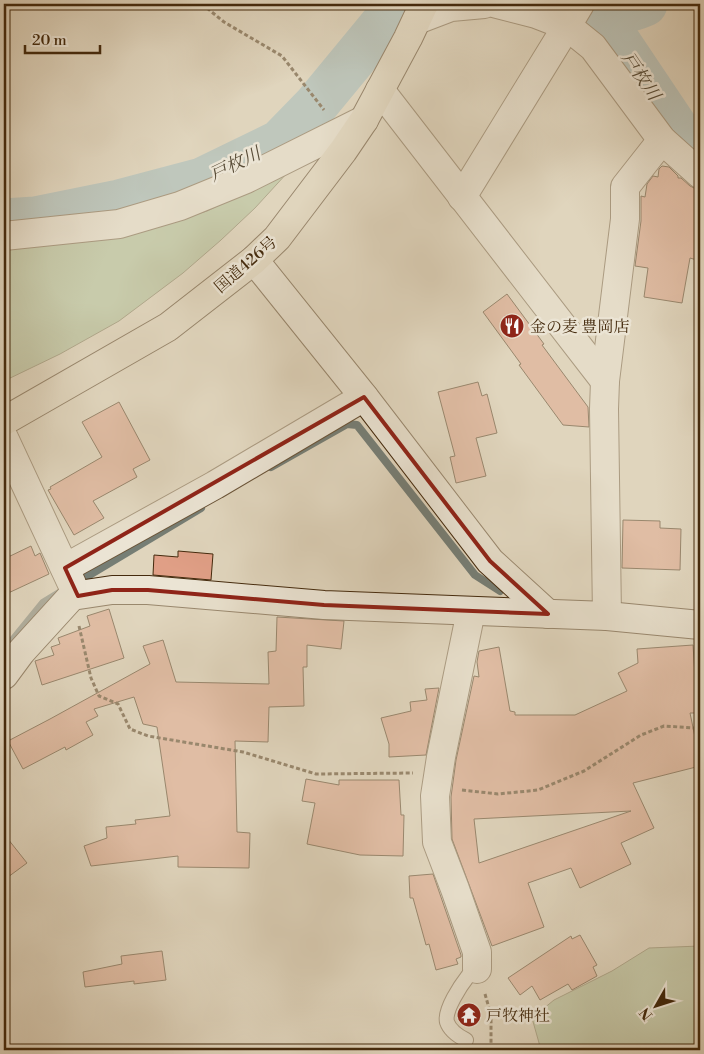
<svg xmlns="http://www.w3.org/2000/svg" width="704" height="1054" font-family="'Libre Bodoni','Noto Serif JP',serif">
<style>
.green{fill:#acbe96;stroke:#787452}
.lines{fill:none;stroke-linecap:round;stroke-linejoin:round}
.stream{stroke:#767e75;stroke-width:8}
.river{stroke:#98b6bb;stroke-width:45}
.building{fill:#e09f86;stroke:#442a0d;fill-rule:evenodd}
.lane-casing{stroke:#6b5539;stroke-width:16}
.street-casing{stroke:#6b5539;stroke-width:30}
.secondary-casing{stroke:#442a0d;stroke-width:30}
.highway-casing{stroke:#442a0d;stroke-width:30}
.path{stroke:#442a0d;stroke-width:3;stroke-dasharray:4 2.5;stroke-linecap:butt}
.lane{stroke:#ebe4d4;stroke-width:14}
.street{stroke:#ebe4d4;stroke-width:28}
.secondary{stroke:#ebe4d4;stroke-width:28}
.highway{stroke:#e0d5bd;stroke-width:28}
.marked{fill:none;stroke:#8f2418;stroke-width:4;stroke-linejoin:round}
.labels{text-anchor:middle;stroke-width:5;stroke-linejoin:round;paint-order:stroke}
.street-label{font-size:16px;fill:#442a0d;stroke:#ebe4d4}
.poi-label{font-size:16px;fill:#442a0d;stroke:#ebe4d4;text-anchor:start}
.water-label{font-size:18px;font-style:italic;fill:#594d38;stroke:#ebe4d4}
</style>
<rect width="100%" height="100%" fill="#e0d5bd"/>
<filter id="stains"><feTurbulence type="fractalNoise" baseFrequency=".004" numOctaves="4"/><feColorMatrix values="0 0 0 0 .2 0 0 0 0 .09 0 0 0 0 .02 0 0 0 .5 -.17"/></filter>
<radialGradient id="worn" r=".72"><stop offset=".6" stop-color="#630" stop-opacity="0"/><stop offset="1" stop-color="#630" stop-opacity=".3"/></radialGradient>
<g class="green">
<path d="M288 172 255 208 221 240 183 273 119 321 60 354 4 381V250L141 231 207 211Z"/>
<path d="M700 946V1050H541L532 1018 554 1000 612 971 649 948Z"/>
</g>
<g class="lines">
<g class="stream">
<path d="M271 467 347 424 357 425 475 575 500 591"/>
<path d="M76 583 201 508"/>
<path d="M4 651 43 603 61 592"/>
</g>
<g class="river">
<path d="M578 4 590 11 619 43 680 134 700 151"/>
<path d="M590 11C612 12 625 13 645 4"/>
<path d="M4 221 35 219 119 202 202 180 280 142 315 106 395 9 407 4"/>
</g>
</g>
<g class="building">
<path d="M662 166 669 167 678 176V178H681L690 186 696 189H700V261L690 258 682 303 644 297 648 268 635 266 641 221V196L645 197 647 184 653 176 658 177 659 169Z"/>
<path d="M507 294 544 344 542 345 588 407 589 427 563 425 519 365 521 364 483 312Z"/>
<path d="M478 382 482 396 487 394 497 433 476 438 486 476 456 483 450 457 455 456 438 392Z"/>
<path d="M119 402 150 460 133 469 137 477 93 501 104 518 74 535 48 490 51 489 50 487 102 457 82 422Z"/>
<path d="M623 520 660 521V528L681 529 680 570 622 568Z"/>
<path d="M31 546 35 556 40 553 49 574 4 595V559Z"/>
<path d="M178 551 213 554 211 580 153 575 154 555 178 557Z"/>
<path d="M109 609 124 658 42 685 35 661 54 655 51 647 60 644 58 638 90 626 87 616Z"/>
<path d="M277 617 344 621 341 649 307 645V667H303L304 706 269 707 268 742 235 741 237 832 250 833 249 868 178 867V856L91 866 84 846 107 838 106 827 136 824 135 820 170 816 157 727 143 724 134 697 94 709 98 716 86 722 93 735 66 750 65 747 23 769 8 741 50 719 150 664 143 646 163 640 176 682 269 684 268 652 276 651Z"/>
<path d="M693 645 696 690 700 689V713H690L700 761V766L633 783 654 828 621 843 631 864 580 888 571 868 528 883 544 927 492 946 452 839 451 797 456 760 474 676 479 677 477 662 479 651 499 647 510 711 515 712V715H575L627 691 618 673 638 663 637 649ZM631 811 479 863 474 819Z"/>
<path d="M439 688 426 755 389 757V744L381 718 411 711 410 702 427 700 425 689Z"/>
<path d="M306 779 339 785V780H399L401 815H404L403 856 360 855 307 844 315 803 302 801Z"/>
<path d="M4 834 27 863 4 880Z"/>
<path d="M433 874 461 955V957L456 959 458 964 436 970 429 944 426 945 413 898H410L409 876Z"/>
<path d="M580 935 597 965 593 967 597 976 572 990 568 984 540 1000 532 986 520 995 508 978 571 936 572 939Z"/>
<path d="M162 951 166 980 134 984V981L85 987 83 972 122 964 121 956Z"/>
</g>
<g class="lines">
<defs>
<path id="lane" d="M466 1040C458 1036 450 1031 447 1022 444 1010 461 985 468 976 470 973 474 971 477 969"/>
<g id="street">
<path d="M497 4 536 14 567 26 593 47 662 140 700 174"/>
<path d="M417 20 451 7 484 4"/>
<path d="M380 90 605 381"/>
<path d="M462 197 567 26 580 4"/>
<path d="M4 236 119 224 180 206 246 179 364 120"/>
<path d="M4 438 72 584"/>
<path d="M65 568 215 485 364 397"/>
<path d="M471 611 441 757 435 796 437 842 455 889 477 952V969"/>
<path d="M607 616 604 409 605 381 625 219V187L662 140"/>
</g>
<g id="secondary">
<path d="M254 260 364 397 490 561 548 614"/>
<path d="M4 675 21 652 72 596 112 590H148L324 605 607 616 700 625"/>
</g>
<path id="highway" d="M4 421 168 327 254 260 277 238 343 151 364 120 408 38 424 4"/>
</defs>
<use href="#lane" class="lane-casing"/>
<use href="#street" class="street-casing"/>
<use href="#secondary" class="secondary-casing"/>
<use href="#highway" class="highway-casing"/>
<g class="path">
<path d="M202 4 224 22 282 56 324 110"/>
<path d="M79 626 91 678 99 696 118 704 130 729 148 736 243 752 316 774 413 773"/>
<path d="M462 790 498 794 538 790 584 771 641 735 664 726 694 728 700 732"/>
<path d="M485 994 491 1015V1050"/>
</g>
<use href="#lane" class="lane"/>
<use href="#street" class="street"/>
<use href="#secondary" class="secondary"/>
<use href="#highway" class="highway"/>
</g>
<path d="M0 0H704V1054H0ZM364 397 490 561 548 614 324 605 148 590H112L78 596 65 568Z" fill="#e0d5bd" fill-opacity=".55" fill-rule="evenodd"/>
<path class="marked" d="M364 397 490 561 548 614 324 605 148 590H112L78 596 65 568Z"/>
<defs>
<symbol id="restaurant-disc" viewBox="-11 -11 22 22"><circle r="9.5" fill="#8f2418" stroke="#ebe4d4"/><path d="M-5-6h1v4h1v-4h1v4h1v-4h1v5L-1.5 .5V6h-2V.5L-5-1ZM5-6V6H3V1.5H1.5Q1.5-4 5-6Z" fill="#fff"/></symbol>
<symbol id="temple-disc" viewBox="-11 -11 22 22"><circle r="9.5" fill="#8f2418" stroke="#ebe4d4"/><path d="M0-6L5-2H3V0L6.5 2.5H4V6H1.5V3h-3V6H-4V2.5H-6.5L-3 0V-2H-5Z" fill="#fff"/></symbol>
</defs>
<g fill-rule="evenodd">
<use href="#restaurant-disc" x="498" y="312" width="28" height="28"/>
<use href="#temple-disc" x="455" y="1001" width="28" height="28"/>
</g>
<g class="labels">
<g class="street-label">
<text transform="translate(245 264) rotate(-41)" y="6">国道426号</text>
</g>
<g class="poi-label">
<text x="530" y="332">金の麦 豊岡店</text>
<text x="486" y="1021">戸牧神社</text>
</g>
<g class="water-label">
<text transform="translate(641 76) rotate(56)" y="6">戸枚川</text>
<text transform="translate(235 164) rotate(-26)" y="6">戸枚川</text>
</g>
</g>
<rect width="704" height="1054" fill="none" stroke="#e0d5bd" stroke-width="20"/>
<rect x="5" y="5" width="694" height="1044" fill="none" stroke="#442a0d" stroke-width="2.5"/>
<rect x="10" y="10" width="684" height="1034" fill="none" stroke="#442a0d"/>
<g transform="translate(656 1006) rotate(231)" stroke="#ebe4d4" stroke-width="4" paint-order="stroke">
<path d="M0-4L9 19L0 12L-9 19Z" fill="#442a0d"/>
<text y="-8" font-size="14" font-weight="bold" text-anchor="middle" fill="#442a0d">N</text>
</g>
<path d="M25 45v8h75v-8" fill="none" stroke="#442a0d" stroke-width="2.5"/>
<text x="32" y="45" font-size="15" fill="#442a0d" stroke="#ebe4d4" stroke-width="4" paint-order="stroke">20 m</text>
<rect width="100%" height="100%" filter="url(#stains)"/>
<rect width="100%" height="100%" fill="url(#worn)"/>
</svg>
